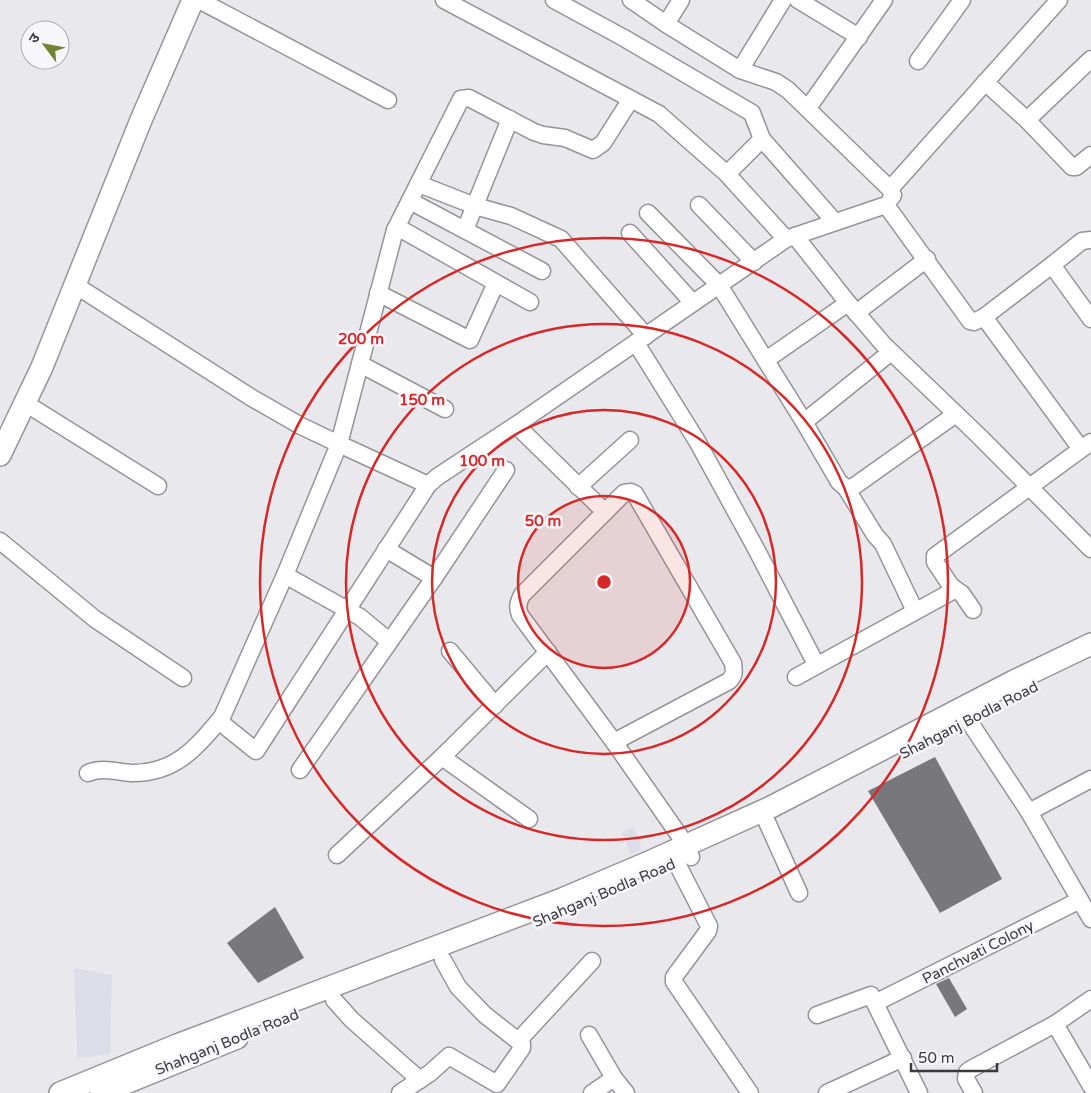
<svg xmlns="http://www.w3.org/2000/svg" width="1091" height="1093" font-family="'Varela Round','Noto Sans Devanagari',sans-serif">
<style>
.built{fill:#dddde8}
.building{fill:#78777b}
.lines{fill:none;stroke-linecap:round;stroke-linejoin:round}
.minor-casing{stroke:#959599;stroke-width:19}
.major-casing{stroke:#959599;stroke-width:24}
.minor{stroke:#fff;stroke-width:16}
.major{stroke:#fff;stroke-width:21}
.ring{fill:none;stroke:#d62828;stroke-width:2.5}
.labels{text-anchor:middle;stroke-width:5;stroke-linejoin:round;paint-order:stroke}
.street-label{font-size:15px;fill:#3b3b3d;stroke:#f7f6fb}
.centre{fill:#d62828;stroke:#f7f6fb;stroke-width:2.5}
.ring-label{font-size:15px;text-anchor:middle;font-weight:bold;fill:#d62828;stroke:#f7f6fb;stroke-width:5;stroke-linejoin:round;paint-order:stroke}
</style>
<rect width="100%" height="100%" fill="#e9e9ed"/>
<g class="built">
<path d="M634 827 642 849 631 855 622 832Z"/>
<path d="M74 968 112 975 110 1054 77 1059Z"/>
</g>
<g class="building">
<path d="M935 757 1002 879 940 913 868 791Z"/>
<path d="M275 907 304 958 258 983 227 943Z"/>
<path d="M949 978 967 1009 955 1017 936 984Z"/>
</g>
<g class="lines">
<defs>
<g id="minor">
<path d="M199 0 388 100"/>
<path d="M444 0 659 114 727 174 786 239"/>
<path d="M554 0 624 38 752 113 762 139 835 222"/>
<path d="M631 0 666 24"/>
<path d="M681 0 666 24 740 70 783 0"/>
<path d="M798 0 859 37"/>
<path d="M918 61 962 0"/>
<path d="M740 70 776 82 788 90 890 189 893 195 891 198"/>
<path d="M985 82 1027 120 1072 167H1076L1091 155"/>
<path d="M808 108 884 0"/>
<path d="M1027 120 1091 59"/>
<path d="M727 174 762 139"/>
<path d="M419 184 475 206 511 216 561 239 646 336"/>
<path d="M890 189 1059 0"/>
<path d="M410 201 542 271"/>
<path d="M699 205 754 262"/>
<path d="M648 213 719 285 804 422 839 482 846 488 875 535 883 544 915 611"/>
<path d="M395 230 461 99 469 98 534 132 543 135 565 138 593 150 603 143 631 99"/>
<path d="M465 230 510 119"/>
<path d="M630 233 693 303"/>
<path d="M795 236 848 303 883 344 980 437 1091 549"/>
<path d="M1052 265 1082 241 1091 240"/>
<path d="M75 285 252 398 301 426 339 444 285 575 222 717V722L225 726 256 751 428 485 437 477 516 425 605 512 522 595C518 603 517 607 520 615L614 742 686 845 691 857"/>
<path d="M378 293 470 340 496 283"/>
<path d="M856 313 927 259"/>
<path d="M984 317 1052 265 1091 319"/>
<path d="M636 343 697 441 754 545 816 664"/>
<path d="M766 360 848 303"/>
<path d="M360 364 445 409"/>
<path d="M25 403 158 486"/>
<path d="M804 422 891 352"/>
<path d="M516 425 786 239 886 205 970 321 974 322 984 317 1081 449"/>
<path d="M428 485 339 444 395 230 399 228 530 302"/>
<path d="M578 487 630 440"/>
<path d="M846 488 853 487 956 414"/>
<path d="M605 512 624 493 631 492 635 494 733 663C734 671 735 675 729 681L614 742"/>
<path d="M0 541 95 619 183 678"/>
<path d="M386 549 434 578"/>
<path d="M285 575 360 617 389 641"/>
<path d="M951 586 962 594 973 610"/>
<path d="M450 651 495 705"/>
<path d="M796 677 949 593 951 590V586L935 562V556L1091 442"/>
<path d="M961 709 1029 812 1091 779"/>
<path d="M300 770 434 578 506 470"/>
<path d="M88 773C102 767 117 772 131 773 175 774 196 748 222 717"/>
<path d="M1029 812 1091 919"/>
<path d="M529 819 442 757 548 652"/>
<path d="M767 822 799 893"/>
<path d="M671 852 709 926 708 931 674 977V982L750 1093"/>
<path d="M337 855 442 757"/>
<path d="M334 1000 352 1020 420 1080"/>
<path d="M875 1003 1080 900"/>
<path d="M817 1015 871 995 919 1093"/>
<path d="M1055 1024 1091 999"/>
<path d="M589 1035 614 1078"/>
<path d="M518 1041 592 961"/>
<path d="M400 1093 430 1073 449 1056 497 1084 522 1048V1044L485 1015 458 987 443 960"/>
<path d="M592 1093 614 1078 626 1093"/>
<path d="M827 1093 903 1058"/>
<path d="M974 1093 966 1079 967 1072 971 1069 1055 1024 1091 1086"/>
</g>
<g id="major">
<path d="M0 455 42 367 141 120 193 0"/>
<path d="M60 1093 177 1045 562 899 649 862 771 807 1014 681 1091 644"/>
<path d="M101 1093 237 1038"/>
</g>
</defs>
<use href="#minor" class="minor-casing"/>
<use href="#major" class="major-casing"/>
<use href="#minor" class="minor"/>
<use href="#major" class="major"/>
</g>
<circle cx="604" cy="582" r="86" fill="#d62828" fill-opacity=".12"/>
<g class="ring">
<circle cx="604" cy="582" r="86"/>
<circle cx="604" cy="582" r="172"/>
<circle cx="604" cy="582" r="258"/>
<circle cx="604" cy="582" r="344"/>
</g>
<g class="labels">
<g class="street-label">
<text transform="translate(969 720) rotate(-27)" y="5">Shahganj Bodla Road</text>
<text transform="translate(604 893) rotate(-23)" y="5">Shahganj Bodla Road</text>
<text transform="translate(978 952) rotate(-27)" y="5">Panchvati Colony</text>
<text transform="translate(227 1042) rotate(-22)" y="5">Shahganj Bodla Road</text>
</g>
</g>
<circle cx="604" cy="582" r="8" class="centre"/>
<g class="ring-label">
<text x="361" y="344">200 m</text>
<text x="422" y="405">150 m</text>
<text x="482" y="466">100 m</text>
<text x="543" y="526">50 m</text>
</g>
<g transform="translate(45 45) rotate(302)"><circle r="24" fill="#f7f6fb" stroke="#acabaf"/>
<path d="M0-4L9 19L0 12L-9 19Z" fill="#708333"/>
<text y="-8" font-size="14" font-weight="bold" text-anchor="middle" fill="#3b3b3d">उ</text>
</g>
<path d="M911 1063v8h86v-8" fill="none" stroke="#3b3b3d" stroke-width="2.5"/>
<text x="918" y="1063" font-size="15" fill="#3b3b3d" stroke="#f7f6fb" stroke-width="4" paint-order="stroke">50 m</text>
</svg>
